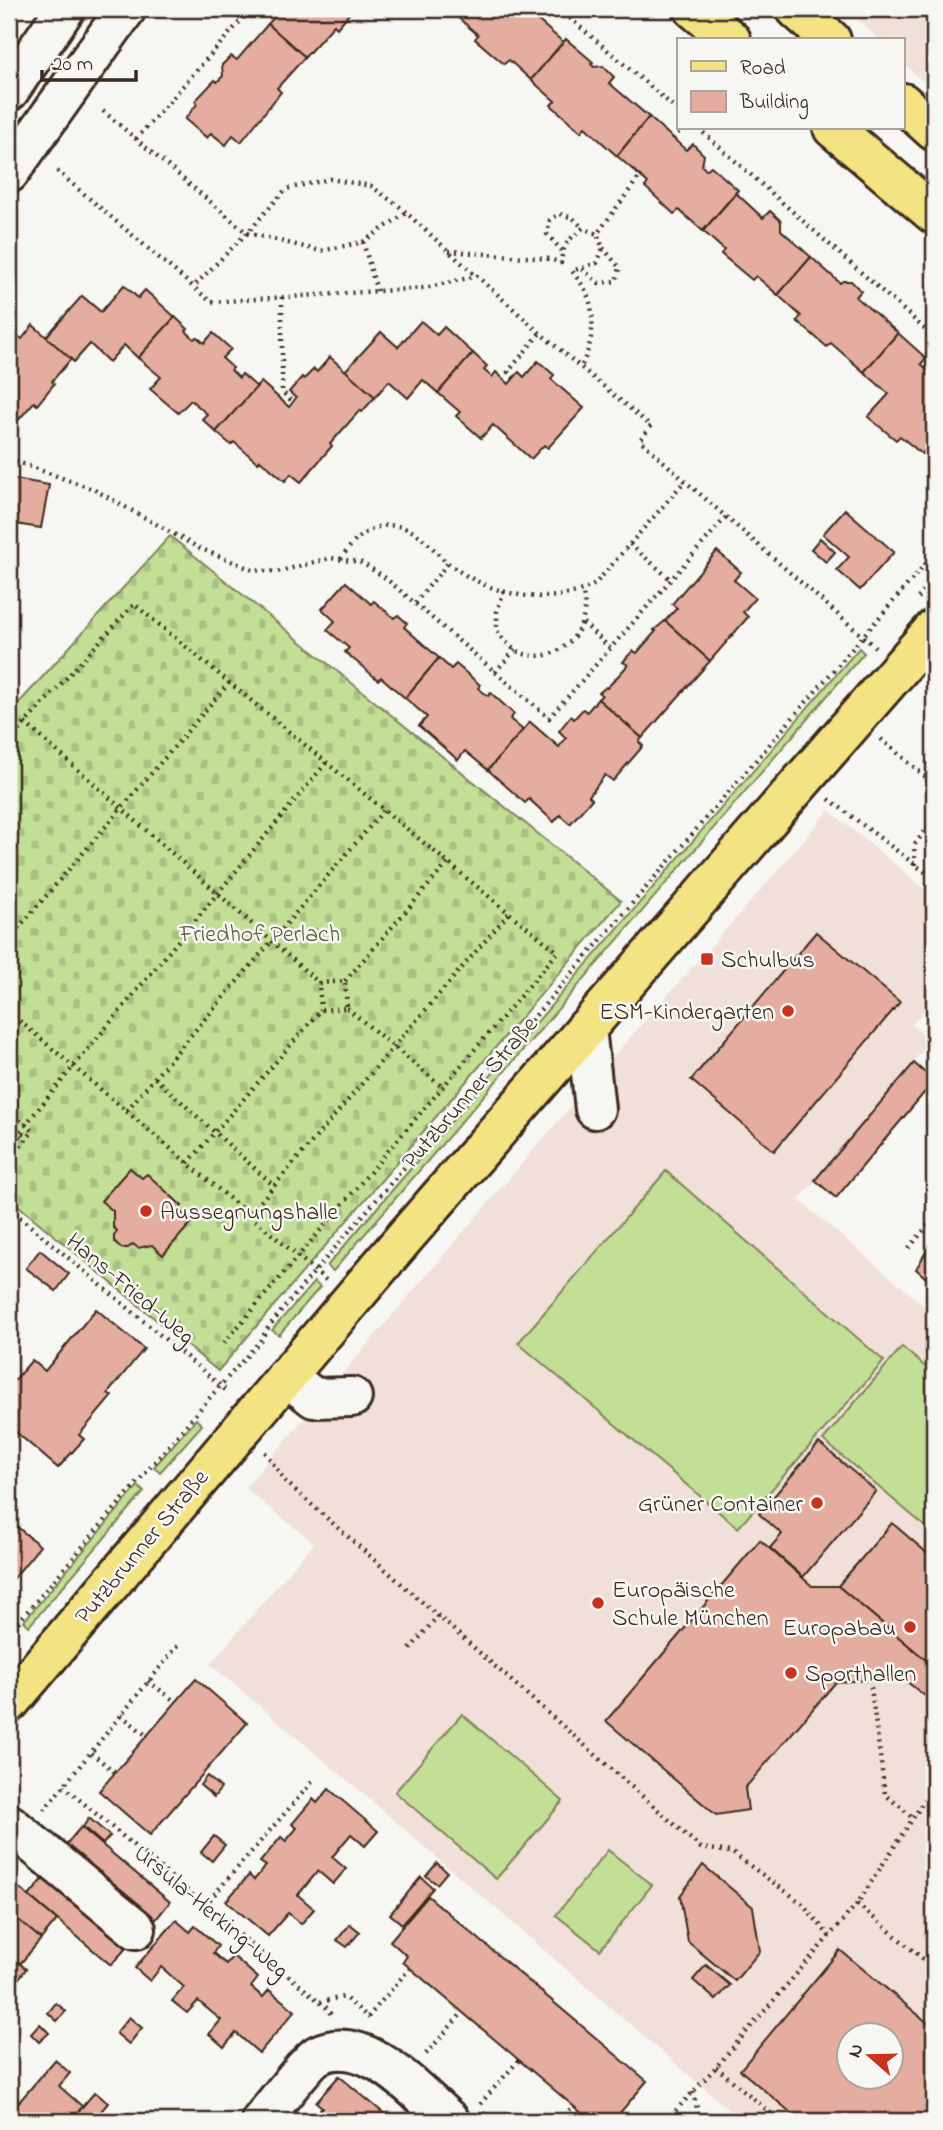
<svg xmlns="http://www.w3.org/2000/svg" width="943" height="2130" font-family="'Indie Flower',sans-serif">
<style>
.built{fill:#f1e0d9;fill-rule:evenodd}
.grass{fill:#c3df96;stroke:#7f845a;stroke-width:2}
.cemetery{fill:url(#cemetery-stones);stroke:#7f845a;stroke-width:2}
.building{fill:#e5ad9f;stroke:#3b2a1e;stroke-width:2;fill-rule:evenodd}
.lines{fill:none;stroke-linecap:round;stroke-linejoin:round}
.minor-casing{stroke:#3b2a1e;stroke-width:44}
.major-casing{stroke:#3b2a1e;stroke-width:44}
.path{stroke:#3b2a1e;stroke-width:4.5;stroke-dasharray:2 5;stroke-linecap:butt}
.minor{stroke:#f6f6f2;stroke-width:38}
.major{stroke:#f4e382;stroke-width:38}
.poi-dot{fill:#c8321e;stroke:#f6f6f2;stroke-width:2.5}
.labels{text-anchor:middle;stroke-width:5;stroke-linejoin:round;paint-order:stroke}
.park-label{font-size:24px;fill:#5d573c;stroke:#f6f6f2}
.poi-label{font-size:24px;fill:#3b2a1e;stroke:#f6f6f2;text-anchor:start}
.street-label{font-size:24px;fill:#3b2a1e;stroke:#f6f6f2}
</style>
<defs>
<pattern id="cemetery-stones" width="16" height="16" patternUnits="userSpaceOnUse" patternTransform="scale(1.75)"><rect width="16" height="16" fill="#c3df96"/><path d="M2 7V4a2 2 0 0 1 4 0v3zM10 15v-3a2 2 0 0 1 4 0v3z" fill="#a8c081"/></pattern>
</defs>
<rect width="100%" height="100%" fill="#f6f6f2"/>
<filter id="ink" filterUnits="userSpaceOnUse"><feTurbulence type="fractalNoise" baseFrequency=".0143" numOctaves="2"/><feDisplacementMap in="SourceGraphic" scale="14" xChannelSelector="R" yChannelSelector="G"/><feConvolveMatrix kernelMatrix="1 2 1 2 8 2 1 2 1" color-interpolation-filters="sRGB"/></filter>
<g filter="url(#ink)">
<g class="built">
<path d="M847 9H934V93L903 62V40H880Z"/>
<path d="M829 810 934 897V998L912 1025 931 1040 799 1200 934 1314V2121H742L360 1791 210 1664 314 1543 245 1488 619 1050 776 873ZM848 2036H890V2078H848Z"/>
</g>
<g class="grass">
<path d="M859 648 864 653 333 1271 327 1266Z"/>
<path d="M666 1171 884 1361 738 1528 518 1343Z"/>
<path d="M314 1282 320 1287 279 1335 272 1330Z"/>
<path d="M902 1347 934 1374V1534L823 1440Z"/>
<path d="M196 1419 202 1425 160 1472 154 1467Z"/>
<path d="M138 1486 144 1492 29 1626 24 1621Z"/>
<path d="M462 1714 563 1801 496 1879 395 1792Z"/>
<path d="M608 1850 652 1885 600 1950 556 1915Z"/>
</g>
<path class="cemetery" d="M170 536 621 901 218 1371 9 1198V714Z"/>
<g class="building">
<path d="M282 9H353L337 28 334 25 305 57 268 24Z"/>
<path d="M461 9H534V17L563 42 531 80 509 60 504 64 475 39 478 35 455 15Z"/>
<path d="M268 24 305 57 277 88 281 92 241 142 233 135 226 145 211 133 207 138 185 119 197 104 195 101 215 80 217 82 223 76 222 65 231 56 237 60Z"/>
<path d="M566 39 593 62 591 64 594 67 603 66 614 77 609 83 649 117 617 156 585 127 581 132 551 105 555 101 531 80Z"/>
<path d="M649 117 686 150 693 144 704 155 702 166 706 170 711 166 738 190 703 231 679 210 674 214 645 187 648 183 617 156Z"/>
<path d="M736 193 763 218 770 211 781 221V230L811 257 778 295 756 276 752 280 721 254 724 250 703 231Z"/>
<path d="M811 257 840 283 843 281H851L861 291 856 297 898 333 864 372 831 343 827 347 797 321 801 316 778 295Z"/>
<path d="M124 285 138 298 145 290 175 317 138 358 124 345 109 362 90 344 74 362 46 337 82 296 101 312Z"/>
<path d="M175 317 188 329 186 331 194 339 197 337 204 343 213 333 231 349 222 358 233 368 231 370 239 378 242 374 257 387 216 432 202 419 207 414 191 400 178 413 150 389 161 377 138 358Z"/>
<path d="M421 321 437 335 444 327 473 353 438 393 423 380 408 398 389 381 375 397 345 371 381 332 398 347Z"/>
<path d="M33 325 71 359 52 381 54 384 37 405 34 402 15 424 9 419V336L12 338 15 334 22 339Z"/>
<path d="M898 333 926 358 921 364 934 375V385L931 389 934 392V440L922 454 900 436 896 440 868 417 889 394 864 372Z"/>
<path d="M473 353 487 366 484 370 492 377 496 372 509 384 519 372 524 377 538 361 554 375 551 379 584 408 548 448 544 445 531 459 493 425 481 438 456 416 460 412 438 393Z"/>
<path d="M330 357 375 397 362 412 360 410 330 444 332 446 301 482 291 474 285 481 260 460 258 463 234 442 231 445 216 432 261 382 289 407 296 398 289 392 302 377 304 379 314 369 317 372Z"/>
<path d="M9 478 49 485 41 528 9 523Z"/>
<path d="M845 509 894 552 860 590 837 570 849 557 823 534Z"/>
<path d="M820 538 835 552 826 562 811 549Z"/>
<path d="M717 551 741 572 734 580 755 598 743 612 748 617 710 661 665 621 677 608 672 604Z"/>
<path d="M346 582 371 604 374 601 394 618 398 615 407 623 404 627 439 658 405 698 381 677 378 680 345 652 349 648 327 630 335 621 322 609Z"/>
<path d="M665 621 710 661 642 738 598 699 602 695 599 693 606 687 607 688 628 665 623 662 628 656 633 651 637 653 656 631 654 630Z"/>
<path d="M439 658 451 669 456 664 480 685 478 688 488 696 491 693 514 714 510 719 523 730 488 770 465 751 458 760 419 726 427 717 405 698Z"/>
<path d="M598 699 642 738 639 742 643 746 613 781 605 775 589 796 592 799 570 824 560 815 554 822 529 799 525 803 488 770 530 722 559 747 566 738 559 731 571 716 574 719 583 709 587 712Z"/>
<path d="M816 932 900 1002 774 1151 691 1080Z"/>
<path d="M914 1063 934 1081 836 1198 815 1180Z"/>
<path d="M9 1120 24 1133 9 1151Z"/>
<path d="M130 1168 142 1178 147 1174 182 1206 179 1210 192 1222 163 1255 152 1245 138 1248 133 1244 128 1248H121L114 1241V1236L117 1231 113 1227V1211L101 1201Z"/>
<path d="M934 1238V1285L916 1269Z"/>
<path d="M40 1250 69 1274 56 1291 26 1268Z"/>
<path d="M96 1309 144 1349 108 1393 112 1396 79 1435 84 1439 58 1468 9 1426V1375L15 1380 32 1360 45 1371Z"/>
<path d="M819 1443 876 1491 803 1577 770 1548 782 1534 759 1514Z"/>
<path d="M9 1520 40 1546 9 1584Z"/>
<path d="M892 1523 934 1559V1667L838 1586Z"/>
<path d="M760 1540 812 1586H838L934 1667V1703L902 1678 836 1682 745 1788 748 1810 716 1815 606 1721Z"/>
<path d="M196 1679 247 1723 150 1835 99 1791Z"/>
<path d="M207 1776 221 1788 214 1797 200 1785Z"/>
<path d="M329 1789 378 1831 365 1846 351 1834 332 1857 346 1869 333 1884 318 1871 298 1895 314 1909 301 1924 288 1913 268 1936 226 1901 249 1875 254 1880 266 1866 260 1862 281 1837 286 1841 297 1828 292 1824 313 1799 317 1803Z"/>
<path d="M89 1818 110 1836 103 1844 83 1827Z"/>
<path d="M81 1827 170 1902 153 1923 64 1847Z"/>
<path d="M214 1836 225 1845 212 1861 201 1852Z"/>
<path d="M437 1863 447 1872 437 1884 426 1876Z"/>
<path d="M703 1865 753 1907 760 1951 735 1981 688 1942 680 1896Z"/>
<path d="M45 1877 127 1947 111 1965 29 1896Z"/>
<path d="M421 1877 433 1888 402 1924 390 1914Z"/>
<path d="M18 1887 57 1920 41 1939 9 1912V1897Z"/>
<path d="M428 1896 647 2081 613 2121H591L403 1962 407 1956 390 1941Z"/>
<path d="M9 1912 41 1939 20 1964 9 1954Z"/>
<path d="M176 1920 190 1932 195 1926 218 1946 213 1953 226 1964 233 1956 258 1978 251 1987 263 1997 269 1990 295 2011 259 2053 236 2033 224 2047 209 2034 221 2020 198 2001 187 2013 172 2001 184 1987 161 1967 150 1981 135 1968Z"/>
<path d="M350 1924 360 1932 347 1947 337 1940Z"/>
<path d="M840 1950 934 2028V2121H801L740 2070ZM848 2036H890V2078H848Z"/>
<path d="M9 1954 26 1969 11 1989 9 1987Z"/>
<path d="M706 1965 730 1985 716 2000 693 1980Z"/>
<path d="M56 2003 66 2011 57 2021 48 2013Z"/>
<path d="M129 2017 142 2028 129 2044 116 2033Z"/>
<path d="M40 2024 49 2033 39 2042 31 2034Z"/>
<path d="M55 2060 70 2073 59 2086 83 2107 70 2121H27L13 2109Z"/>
<path d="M339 2076 387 2116 382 2121H310L322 2107 316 2102Z"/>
<path d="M95 2092 108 2103 96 2117 101 2121H70Z"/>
</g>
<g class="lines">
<defs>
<g id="minor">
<path d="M9 91 65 9"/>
<path d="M9 173 126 9"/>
<path d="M586 1028 595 1109"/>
<path d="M286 1376 314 1398 352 1397"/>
<path d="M9 1824 136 1929"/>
<path d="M261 2121C271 2109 308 2060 318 2055 365 2031 417 2093 450 2121"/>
</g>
<g id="major">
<path d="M694 9 731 40"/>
<path d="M796 9 831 40"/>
<path d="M903 103 934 131"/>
<path d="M833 128 934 214"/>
<path d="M9 1703 405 1237 934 629"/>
</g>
</defs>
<use href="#minor" class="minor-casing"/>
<use href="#major" class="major-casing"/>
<g class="path">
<path d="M559 9 679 111"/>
<path d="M103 111 247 233 193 287"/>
<path d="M698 128 934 337"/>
<path d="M136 139 251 9"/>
<path d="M673 139 682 128"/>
<path d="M57 171 211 302 425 288 477 276 540 333 651 426 640 440 685 481 875 647"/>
<path d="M363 242 406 213"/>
<path d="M449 251 550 259 561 263C562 246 569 239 583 228L597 234 640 176"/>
<path d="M562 251 547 234 550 220 560 214 573 218 583 228"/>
<path d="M582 269 599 283 616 281 620 268 603 248"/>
<path d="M377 291 363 242 321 251 247 233 286 189 330 179 371 186 400 207 476 276"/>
<path d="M282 297V392L293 402"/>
<path d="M582 365C592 344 597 317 587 294 584 286 577 278 572 271L597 263 603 248 597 234"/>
<path d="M514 378 508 372 540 333"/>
<path d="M9 459 93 489 199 548 253 570 277 572 330 558 360 562 383 576 549 718 726 517"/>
<path d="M630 544 670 579"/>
<path d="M341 559C355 536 379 517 407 529 424 535 435 553 448 563 488 595 549 609 595 584L685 481"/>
<path d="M504 591 497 611V631C503 639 511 649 521 653 560 667 594 627 582 591"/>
<path d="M918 598 934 579"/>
<path d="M415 603 448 563"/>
<path d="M583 623 610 648"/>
<path d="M495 672 515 650"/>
<path d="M25 723 319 983"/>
<path d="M881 739 934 784"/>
<path d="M9 741 134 604 509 913 249 1215"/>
<path d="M829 799 934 879"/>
<path d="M915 865 914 845 934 820"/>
<path d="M9 939 229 683"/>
<path d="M345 981 448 863"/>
<path d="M347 1008 441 1086"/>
<path d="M9 1012 326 1280"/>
<path d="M155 1078 274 1186"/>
<path d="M127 1110 384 810"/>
<path d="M9 1111 33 1131 9 1161"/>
<path d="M25 1125 326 763"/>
<path d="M188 1163 321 1010 347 1008 345 981 319 983 321 1010"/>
<path d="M9 1208 228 1392"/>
<path d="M909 1248 934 1218"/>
<path d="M224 1343 558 952 509 913"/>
<path d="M265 1452 286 1482 701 1848 731 1852 803 1904 830 1937"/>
<path d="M9 1633 206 1402 260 1341 269 1326 315 1271 934 554"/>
<path d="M410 1649 438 1616"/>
<path d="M870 1680 885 1794 914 1819"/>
<path d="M148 1681 176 1702"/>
<path d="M121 1715 147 1736"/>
<path d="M91 1753 115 1772"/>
<path d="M63 1786 328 2009 331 2015"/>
<path d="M44 1810 179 1644"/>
<path d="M857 1904 934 1968"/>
<path d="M205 1905 313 1781"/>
<path d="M320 2002 344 1997 369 2018"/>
<path d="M368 2017 410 1968"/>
<path d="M426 2054 463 2012"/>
<path d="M716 2067 780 2121"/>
<path d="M693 2092 700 2121"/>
<path d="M480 2104 519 2060"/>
<path d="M483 2113 493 2121"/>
<path d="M560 2121 573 2106"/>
<path d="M666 2121 716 2067 857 1904 934 1786"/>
</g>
<use href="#minor" class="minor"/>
<use href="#major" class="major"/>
</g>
</g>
<g class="poi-dot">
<rect x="700" y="952" width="14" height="14" rx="3.5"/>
<circle cx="788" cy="1011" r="7"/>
<circle cx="146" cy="1211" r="7"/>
<circle cx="817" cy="1503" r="7"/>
<circle cx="598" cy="1603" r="7"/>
<circle cx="910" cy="1627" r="7"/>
<circle cx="791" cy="1673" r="7"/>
</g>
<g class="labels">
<g class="park-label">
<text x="260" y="941">Friedhof Perlach</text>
</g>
<g class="poi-label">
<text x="721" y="967">Schulbus</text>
<text x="774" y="1019" text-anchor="end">ESM-Kindergarten</text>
<text x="160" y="1219">Aussegnungshalle</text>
<text x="803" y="1511" text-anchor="end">Grüner Container</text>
<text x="612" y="1597">Europäische<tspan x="612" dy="28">Schule München</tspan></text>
<text x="896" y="1635" text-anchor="end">Europabau</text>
<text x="805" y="1681">Sporthallen</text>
</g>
<g class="street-label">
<text transform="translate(469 1092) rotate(-49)" y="8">Putzbrunner Straße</text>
<text transform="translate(131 1288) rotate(40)" y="8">Hans-Fried-Weg</text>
<text transform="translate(141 1546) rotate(-50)" y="8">Putzbrunner Straße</text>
<text transform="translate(212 1911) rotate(40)" y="8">Ursula-Herking-Weg</text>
</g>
</g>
<rect width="943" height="2130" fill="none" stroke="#f6f6f2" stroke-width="35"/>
<rect x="18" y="18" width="908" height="2095" fill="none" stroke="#3b2a1e" stroke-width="2.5" filter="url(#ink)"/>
<rect x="677" y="38" width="228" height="91" fill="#f6f6f2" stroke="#aba49d" stroke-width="2"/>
<rect x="691" y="61" width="35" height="10" fill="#f4e382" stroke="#aba49d" stroke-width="2"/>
<text x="740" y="74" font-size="21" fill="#3b2a1e">Road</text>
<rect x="691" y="91" width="35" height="21" fill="#e5ad9f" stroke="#aba49d" stroke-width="2"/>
<text x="740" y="108" font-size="21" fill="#3b2a1e">Building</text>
<g transform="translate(870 2056) rotate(290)"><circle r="33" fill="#f6f6f2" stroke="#aba49d" stroke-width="2"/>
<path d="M0-5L12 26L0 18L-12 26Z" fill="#c8321e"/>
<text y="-10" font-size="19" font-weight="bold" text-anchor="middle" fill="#3b2a1e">N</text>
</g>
<path d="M42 70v10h94v-10" fill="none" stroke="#3b2a1e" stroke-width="3.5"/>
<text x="52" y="70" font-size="21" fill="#3b2a1e" stroke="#f6f6f2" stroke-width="5" paint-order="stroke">20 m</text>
</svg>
